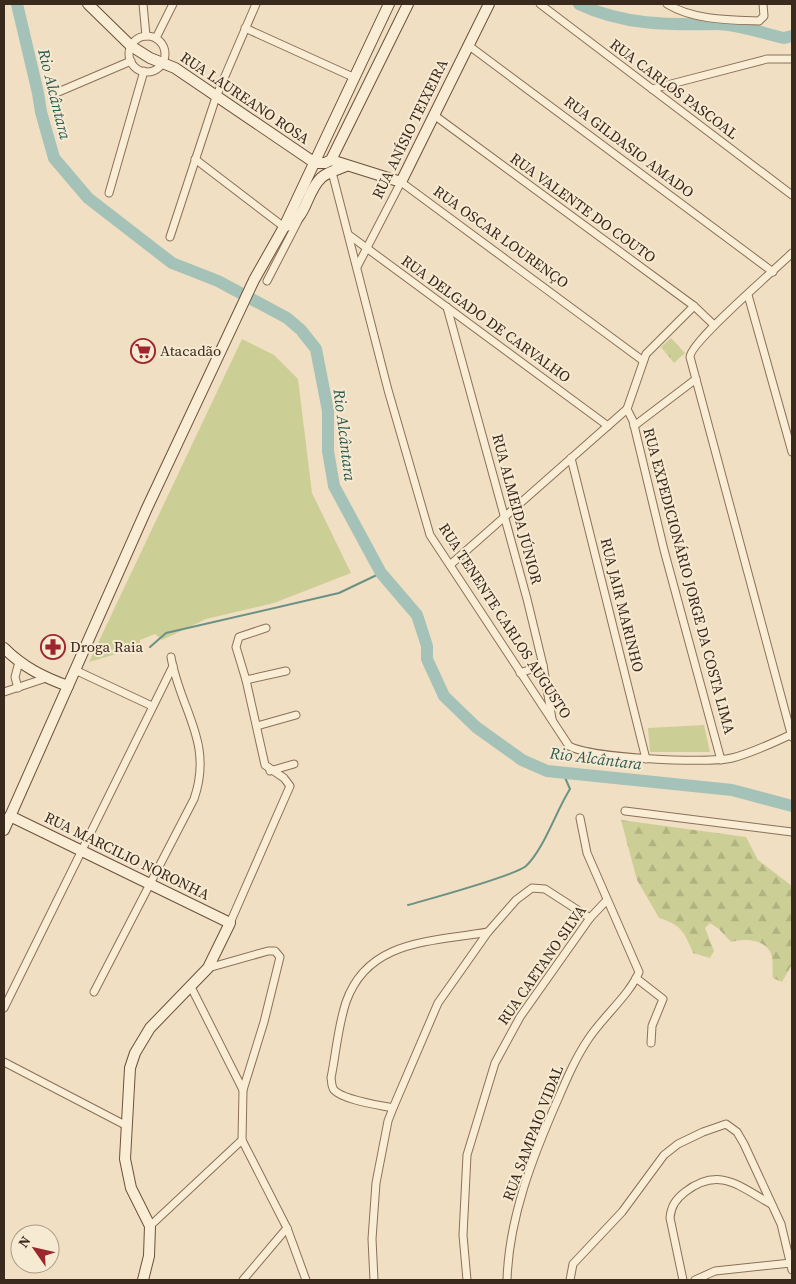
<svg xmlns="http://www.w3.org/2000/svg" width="796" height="1284" font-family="'Source Serif 4',serif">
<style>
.grass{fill:#cccf95}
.forest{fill:url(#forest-firs)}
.park{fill:url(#park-tufts)}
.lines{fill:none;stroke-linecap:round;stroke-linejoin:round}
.stream{stroke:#6b9185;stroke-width:2}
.river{stroke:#a4c2b7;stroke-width:12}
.street-casing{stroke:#8b7058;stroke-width:9}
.secondary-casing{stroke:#6c513b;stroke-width:12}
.street{stroke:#faedd5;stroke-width:7}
.secondary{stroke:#faedd5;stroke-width:10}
.labels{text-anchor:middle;stroke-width:4;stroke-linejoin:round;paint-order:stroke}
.street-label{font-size:15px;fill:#3a291d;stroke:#f7ead2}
.poi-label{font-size:15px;fill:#3a291d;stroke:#f7ead2;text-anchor:start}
.water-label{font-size:16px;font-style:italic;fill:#2b5a54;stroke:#f7ead2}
</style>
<defs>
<pattern id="forest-firs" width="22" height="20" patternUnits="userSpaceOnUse" patternTransform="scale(1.25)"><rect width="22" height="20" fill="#cccf95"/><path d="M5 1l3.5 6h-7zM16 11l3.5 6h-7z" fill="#b0b280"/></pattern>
<pattern id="park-tufts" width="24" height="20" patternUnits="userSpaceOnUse" patternTransform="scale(1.25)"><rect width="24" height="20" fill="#cccf95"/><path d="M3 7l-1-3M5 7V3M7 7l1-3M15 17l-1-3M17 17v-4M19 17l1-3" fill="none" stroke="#b0b280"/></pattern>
</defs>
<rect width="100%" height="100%" fill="#f0dfc2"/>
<g class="grass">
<path d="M242 339 274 355 298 379 312 493 351 573 274 603 206 619 162 640 155 634 140 640V647L89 662Z"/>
<path d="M704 725 710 752H650L648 728Z"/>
</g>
<path class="forest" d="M621 820 746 837 758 860 792 886V968L791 966 782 982 773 978C772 971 773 964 772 957 768 939 745 938 731 942L719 929 710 923 705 928 714 951 710 958 693 953C684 931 681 925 659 918L637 880Z"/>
<path class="park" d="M671 338 685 353 674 363 661 347Z"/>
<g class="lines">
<g class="stream">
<path d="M150 647 166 633 339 593 381 573"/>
<path d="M408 905C429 899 514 876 526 866 544 849 556 811 570 789L563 773"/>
</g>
<g class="river">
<path d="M17 4 38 93 41 112 54 158 88 198 172 263 218 281 287 318 301 330 316 349 328 411V451L334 486 381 573 417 615 427 646V659L444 696 476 727 522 760 547 771 732 790 792 806"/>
<path d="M579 4C623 25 668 25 716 24 738 24 762 33 784 38L792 36"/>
</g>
<defs>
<g id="street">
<path d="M143 4 146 36"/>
<path d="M540 4 792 195"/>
<path d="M667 4C693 20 729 20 759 21L764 16 763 4"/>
<path d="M245 28 353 77"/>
<circle cx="147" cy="54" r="18"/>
<path d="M156 38 173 4"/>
<path d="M468 45 773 272"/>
<path d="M652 89 767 59H792"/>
<path d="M56 93 131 61"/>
<path d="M434 115 694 306 714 325"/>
<path d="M195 159 284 227"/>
<path d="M332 172 388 390 430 535 569 746C590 758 707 764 732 758 752 753 773 743 792 734"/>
<path d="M109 193 144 71"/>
<path d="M349 235 608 426"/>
<path d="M170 237 216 97 256 4"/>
<path d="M792 253C776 269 690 342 690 357L792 737"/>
<path d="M357 267 401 182 642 360"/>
<path d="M267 281 299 219"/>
<path d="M748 295 792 452"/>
<path d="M447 307 527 599 543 665 552 719"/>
<path d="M627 409 633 421 664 550 721 760"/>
<path d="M634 426 696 379"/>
<path d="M571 458 646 759"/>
<path d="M450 565 627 409 646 354 694 306"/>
<path d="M75 670 152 706"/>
<path d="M520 673 543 665"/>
<path d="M246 680 286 671"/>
<path d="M18 688 15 677 19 662"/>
<path d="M4 692 46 678"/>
<path d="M257 726 296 715"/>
<path d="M270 771 294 764"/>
<path d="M625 811 792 832"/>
<path d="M230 923 290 786 284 778 265 765 246 680 236 647 239 637 266 628"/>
<path d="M208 968 268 951H275L280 957 264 1022 243 1090"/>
<path d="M636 978 663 999 652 1026 651 1043"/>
<path d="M190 985 243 1090 242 1140 287 1228 306 1280"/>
<path d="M94 992 194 799C214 742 180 710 171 657"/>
<path d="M4 1008 173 666"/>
<path d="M4 1062 127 1126"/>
<path d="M393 1108C379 1105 343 1100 334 1090 331 1086 332 1082 331 1078 336 1053 338 1026 346 1002 368 939 432 942 488 932"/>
<path d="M150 1226 242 1140"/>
<path d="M243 1280 287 1228"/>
<path d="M374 1280 372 1239 376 1183 388 1121 393 1108 438 1003 488 932 516 900 532 888 545 889 590 918"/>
<path d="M467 1280 463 1235 467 1155 495 1063 520 1017 590 918 606 901"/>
<path d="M507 1280C509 1217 533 1156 558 1099 567 1078 576 1057 589 1038 603 1017 630 994 639 972L587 853 580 818"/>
<path d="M570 1280 573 1264 622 1212 664 1155 678 1144 703 1132 726 1124 737 1132 744 1144 781 1224 792 1270"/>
<path d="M683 1280 670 1218C671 1206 676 1199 685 1192 719 1166 739 1186 771 1204"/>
<path d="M695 1280 715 1271 791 1263"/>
</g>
<g id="secondary">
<path d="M88 4 131 46 150 58 175 68 315 163H325L331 160 408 4"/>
<path d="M331 160 401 182 489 4"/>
<path d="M284 227C308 219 305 193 321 178 327 172 337 170 346 166"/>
<path d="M4 648C23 667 43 677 68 686"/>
<path d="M10 816 230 923 208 968 150 1028 135 1053 130 1068 125 1159 131 1188 150 1226 149 1256 143 1280"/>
<path d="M4 830 147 508 254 280 284 227 389 4"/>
</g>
</defs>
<use href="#street" class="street-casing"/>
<use href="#secondary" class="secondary-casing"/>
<use href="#street" class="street"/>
<use href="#secondary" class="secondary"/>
</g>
<defs>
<symbol id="supermarket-ring" viewBox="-11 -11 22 22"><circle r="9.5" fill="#f7ead2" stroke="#9d252e" stroke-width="1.5"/><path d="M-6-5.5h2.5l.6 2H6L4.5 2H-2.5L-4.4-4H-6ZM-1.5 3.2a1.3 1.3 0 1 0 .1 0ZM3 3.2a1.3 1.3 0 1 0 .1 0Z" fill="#9d252e"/></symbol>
<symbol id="pharmacy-ring" viewBox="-11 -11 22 22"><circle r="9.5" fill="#f7ead2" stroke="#9d252e" stroke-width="1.5"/><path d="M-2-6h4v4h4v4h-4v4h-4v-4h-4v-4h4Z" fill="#9d252e"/></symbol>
</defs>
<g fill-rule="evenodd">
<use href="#supermarket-ring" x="129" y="337" width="28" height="28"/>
<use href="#pharmacy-ring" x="39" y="633" width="28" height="28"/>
</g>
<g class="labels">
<g class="street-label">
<text transform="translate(674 89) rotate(37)" y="5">RUA CARLOS PASCOAL</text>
<text transform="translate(245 98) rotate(34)" y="5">RUA LAUREANO ROSA</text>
<text transform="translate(410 129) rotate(-64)" y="5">RUA ANÍSIO TEIXEIRA</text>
<text transform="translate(629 147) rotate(37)" y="5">RUA GILDASIO AMADO</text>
<text transform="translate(583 208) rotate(36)" y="5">RUA VALENTE DO COUTO</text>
<text transform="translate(501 237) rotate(36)" y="5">RUA OSCAR LOURENÇO</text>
<text transform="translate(486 319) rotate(36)" y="5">RUA DELGADO DE CARVALHO</text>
<text transform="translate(517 509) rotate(75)" y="5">RUA ALMEIDA JÚNIOR</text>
<text transform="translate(689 581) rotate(75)" y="5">RUA EXPEDICIONÁRIO JORGE DA COSTA LIMA</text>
<text transform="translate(622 605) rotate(76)" y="5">RUA JAIR MARINHO</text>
<text transform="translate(505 621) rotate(57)" y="5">RUA TENENTE CARLOS AUGUSTO</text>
<text transform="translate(127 856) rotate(26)" y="5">RUA MARCILIO NORONHA</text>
<text transform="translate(542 965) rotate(-55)" y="5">RUA CAETANO SILVA</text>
<text transform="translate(533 1133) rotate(-69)" y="5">RUA SAMPAIO VIDAL</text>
</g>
<g class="poi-label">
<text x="160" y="356">Atacadão</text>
<text x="70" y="652">Droga Raia</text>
</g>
<g class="water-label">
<text transform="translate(55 94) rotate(76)" y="6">Rio Alcântara</text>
<text transform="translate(345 435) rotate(83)" y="6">Rio Alcântara</text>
<text transform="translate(596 758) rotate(7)" y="6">Rio Alcântara</text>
</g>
</g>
<rect width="796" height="1284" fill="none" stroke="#3a291d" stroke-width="10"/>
<g transform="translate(35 1249) rotate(304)"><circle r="24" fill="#f7ead2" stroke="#ab9d8a"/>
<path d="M0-4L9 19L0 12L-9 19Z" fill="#9d252e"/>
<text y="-8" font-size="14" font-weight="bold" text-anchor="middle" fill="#3a291d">N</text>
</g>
</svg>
